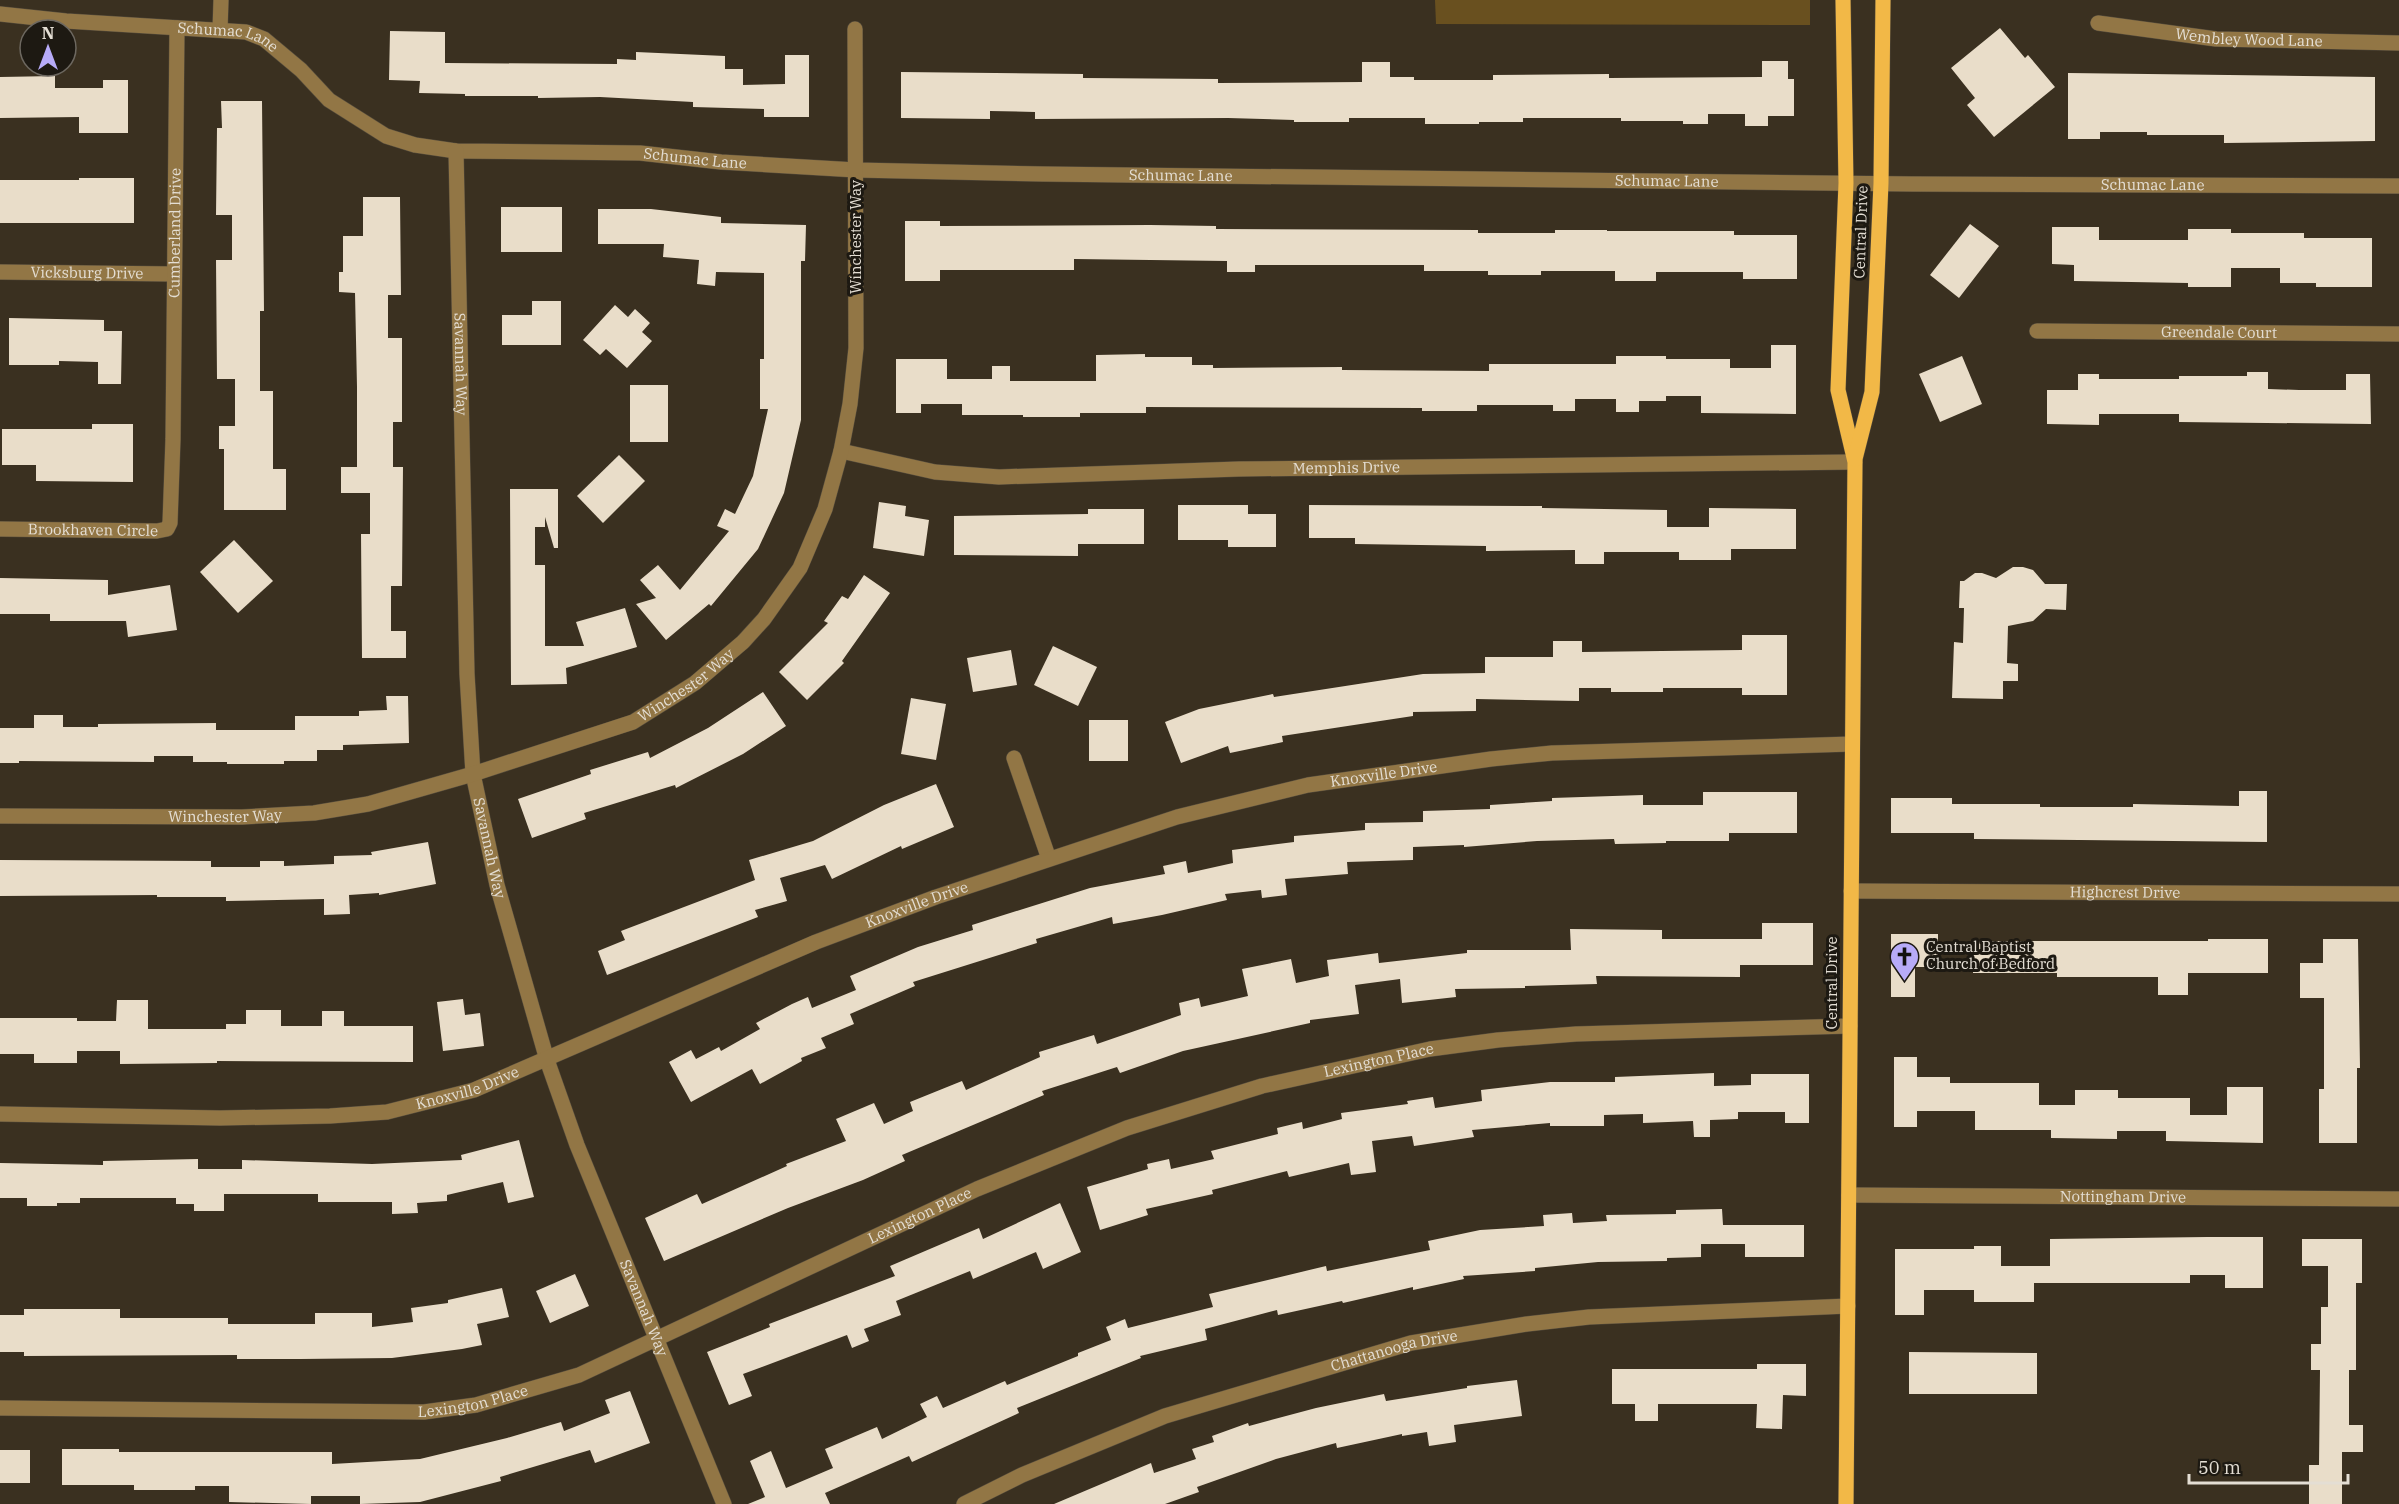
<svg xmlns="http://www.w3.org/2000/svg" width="2399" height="1504" font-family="'IBM Plex Serif',serif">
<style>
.green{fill:#69501f}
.building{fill:#e9ddc9}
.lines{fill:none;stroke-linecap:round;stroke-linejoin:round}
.minor-casing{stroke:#554c3d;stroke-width:16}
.major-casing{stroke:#554c3d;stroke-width:16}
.minor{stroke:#927645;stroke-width:15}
.major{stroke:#f2b847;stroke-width:15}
.labels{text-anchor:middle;stroke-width:6;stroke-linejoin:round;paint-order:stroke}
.street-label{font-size:15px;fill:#e4ded4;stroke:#1d1912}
.poi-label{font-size:15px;fill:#e4ded4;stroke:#1d1912;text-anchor:start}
</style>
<rect width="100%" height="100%" fill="#3a3020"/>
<path class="green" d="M1435 0H1810V25L1436 24Z"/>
<g class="building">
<path d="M2000 28 2025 58 2028 55 2055 87 1994 137 1967 105 1975 98 1951 68Z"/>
<path d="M390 31 445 32V63L617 64V59L636 60V52L725 56V69H743V85L785 84V55H809V117H764V109L693 107V102L600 97 538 98V96H465V94L419 93 420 81 389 80Z"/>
<path d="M1762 61H1788V79H1794V116H1768V126H1745V114H1708V124H1683V121H1621V118H1523V122H1479V124H1425V118H1349V122H1294V120L1228 118 1035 119V112L990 111V119L901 118V72L1083 74V78L1218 79V83L1362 82V62H1390V77H1414V80H1493V75L1609 74V78L1762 77Z"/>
<path d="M2068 73 2375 77V141L2224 143V135H2147V132H2100V139H2068Z"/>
<path d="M55 76V88H103V80H128V133H79V117L0 118V77Z"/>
<path d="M221 101H262L264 311H260V391H273V469H286V510H224V449H219V426H235V379H217L216 260H232V215H216L217 128H222Z"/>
<path d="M79 178H134V223H0V180H79Z"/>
<path d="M363 197H400L401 295H388V338H402V422H393V467H403L402 586H391V631H406V658H362L361 534H370V493H341V467H357V387L355 293 339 292V272H343V236H363Z"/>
<rect x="501" y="207" width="61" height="45"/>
<path d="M598 209H651L721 217V223L806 225 805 261H801V420L784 493 758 549 711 606 709 604 666 640 636 604 656 598 640 580 658 565 680 590 729 531 717 526 725 509 735 514 753 476 768 409H760V359H764V273L716 272 715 286 697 284 699 260 663 257 664 244H598Z"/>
<path d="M905 221H940V226L1150 225 1216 226V229L1478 230V233H1555V230H1607V231H1734V235H1797V279H1743V272H1656V281H1615V271H1541V275H1488V271H1424V265H1255V272H1227V261L1074 259V270H940V281H905Z"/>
<path d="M1970 224 1999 246 1959 298 1930 275Z"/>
<path d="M2052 227H2099V240H2188V229H2231V233H2304V238H2372V287H2316V283H2280V268H2231V287H2188V283L2074 281V265L2052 264Z"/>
<path d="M532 301H561V345H502V315H532Z"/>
<path d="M615 305 628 317 635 309 650 323 642 332 652 341 627 368 606 349 600 355 583 340Z"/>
<path d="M9 318 104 320V331H122L121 384H98V362L59 361V365H9Z"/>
<path d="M1771 345H1796V414L1701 413V396H1666V401H1639V412H1616V399H1575V411H1553V405H1477V411H1422V408L1146 407V413H1080V417H1023V415H962V404H921V413H896V359H947V379H992V366H1010V381H1096V355L1145 354V357H1192V365H1213V368L1342 367V370L1489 371V364H1616V356H1666V359H1730V368H1771Z"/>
<path d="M1962 356 1982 404 1940 422 1919 374Z"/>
<path d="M2247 372H2268V389L2299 390H2346V374H2370L2371 424 2179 422V414H2099V425L2047 424V390H2078V374H2099V379H2179V376H2247Z"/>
<rect x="630" y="385" width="38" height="57"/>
<path d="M92 424H133V482L36 481V465H2V429H92Z"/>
<path d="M619 455 645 481 603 523 577 496Z"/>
<path d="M510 489H558V548H554L545 517V527H535V565H545V646H584L576 622 625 608 637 647 566 668 567 684 511 685Z"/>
<path d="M879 502 906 506 905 516 929 520 924 556 873 548Z"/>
<path d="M1178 505H1248V514H1276V547H1228V540H1178Z"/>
<path d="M1309 505 1542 506V508L1667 510V527H1709V508L1796 509V549H1731V560H1679V552H1604V564H1575V550L1486 551V546L1355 544V538H1309Z"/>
<path d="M1088 509H1144V544H1078V556L954 555V516L1088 514Z"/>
<path d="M234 540 273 581 238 613 200 572Z"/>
<path d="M2013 567H2023L2033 570 2045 584H2067L2066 610 2046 609 2033 621 2008 626 2007 663 2018 664V681H2003V699L1952 698 1954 642 1963 643 1964 608H1959L1960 581H1964L1975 573H1982L1996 578Z"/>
<path d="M864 575 890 593 842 661 844 663 807 700 779 672 828 623 824 621 842 596 848 599Z"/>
<path d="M0 578 108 580V595L170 585 177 630 128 637 126 621H50V614H0Z"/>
<path d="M1742 635H1787V695H1742V688H1663V692H1611V688H1579V701L1476 699V711L1413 712V716L1282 736 1283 742 1230 753 1228 746 1181 763 1165 722 1199 709 1273 694 1274 697 1423 674 1485 673V657H1553V641H1582V652L1742 650Z"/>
<path d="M1053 646 1097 667 1078 706 1034 685Z"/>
<path d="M1011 650 1017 685 973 692 967 658Z"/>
<path d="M763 692 786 726 743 754 676 788 675 785 584 813 586 819 532 838 518 799 591 774 590 770 648 752 650 758 708 728Z"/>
<path d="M386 696H408L409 743 343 745V750H317V761H284V764H227V762H193V756H154V762L19 761V763H0V728H34V715H63V727H98V724L216 723V730H295V716H359V711L387 710Z"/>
<path d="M911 698 946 704 936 760 901 754Z"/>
<rect x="1089" y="720" width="39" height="41"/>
<path d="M936 784 954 827 902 849 901 846 832 879 825 865 780 878 787 901 755 910 758 917 607 975 598 951 625 940 621 931 755 880 749 860 813 841 884 805Z"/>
<path d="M2239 791H2267V842L1974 839V833H1891V798H1952V804H2040V807H2133V804L2239 806Z"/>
<path d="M1703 792H1797V833H1729V841H1666V843L1615 844 1614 839 1537 841 1464 847V845L1413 847V860L1347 862 1348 874 1285 879 1287 895 1262 898 1261 890 1225 894 1227 900 1162 915 1113 924 1112 917 1036 939 1037 943 913 982 915 986 850 1014 854 1024 821 1038 826 1048 801 1058 802 1061 760 1084 752 1069 691 1102 669 1062 691 1050 696 1059 719 1047 721 1051 760 1029 756 1023 792 1004 808 997 812 1008 856 990 850 976 918 947 973 930 972 925 1090 888 1165 874 1163 866 1186 861 1188 873 1233 863 1232 850 1294 842V836L1365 830V823L1423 822V811L1490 809V805L1552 801V798L1643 795V805H1703Z"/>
<path d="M428 842 436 884 379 895V893L349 895 350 914 324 915V899L226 901V897H157V895L0 896V860L211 861V867H260V861H284V866L334 864V856L372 855 371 852Z"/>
<path d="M1762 923H1813V965H1740V977L1596 976 1597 984 1525 986V988L1455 989 1456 997 1402 1003 1400 979 1355 985 1359 1014 1310 1020V1023L1183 1051 1120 1073 1117 1067 1042 1091 1044 1095 902 1155 905 1161 863 1180 788 1208 664 1261 645 1218 697 1194 702 1204 787 1166 786 1164 846 1141 836 1119 874 1103 884 1124 913 1111 910 1102 962 1081 966 1090 1040 1057 1039 1052 1094 1035 1097 1044 1181 1015 1179 1003 1199 998 1201 1007 1248 996 1242 969 1291 959 1296 983 1329 976 1327 960 1378 953 1379 963 1467 953V950H1571L1570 929 1662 930V939H1762Z"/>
<path d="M1891 934H1938V967H1915V997H1891Z"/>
<path d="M2208 939H2268V973H2188V995H2158V977H2057V973H1973V941H2208Z"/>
<path d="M2323 939H2358L2360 1068H2357V1143H2319V1089H2324V998H2300V963H2323Z"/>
<path d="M463 999 465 1015 480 1013 484 1046 443 1051 437 1002Z"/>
<path d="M117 1000H148V1029H226V1024H246V1010H281V1026H322V1011H344V1026H413V1062L217 1061V1063L120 1064V1051H77V1063H34V1054H0V1018H77V1021H116Z"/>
<path d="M1894 1057H1917V1077H1950V1083H2039V1105H2075V1090H2118V1098H2190V1115H2227V1087H2263V1143L2166 1141V1131H2117V1139L2051 1138V1130H1975V1111H1917V1127H1894Z"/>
<path d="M1714 1073V1086L1751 1085V1074H1809V1123H1785V1112H1738V1119L1710 1120V1137H1694L1693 1121 1643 1123V1114L1604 1115V1126H1550V1123L1472 1130 1474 1137 1414 1146 1412 1136 1372 1141 1376 1172 1351 1175 1349 1163 1289 1177 1287 1171 1212 1190 1213 1194 1146 1209 1148 1215 1100 1230 1087 1187 1148 1169 1147 1164 1169 1159 1171 1169 1214 1159 1211 1151 1278 1134 1277 1128 1302 1122 1303 1129 1342 1119 1341 1113 1408 1104 1407 1101 1433 1097 1435 1108 1482 1101 1481 1090 1550 1082H1615V1077Z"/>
<path d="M519 1140 534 1197 508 1203 503 1182 447 1195V1201L417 1203 418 1213 392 1214V1202H318V1194H224V1211H194V1204H176V1198H80V1203H57V1206H27V1198H0V1163L103 1165V1161L198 1159V1169H242V1160L372 1164 462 1160 461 1155Z"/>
<path d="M1060 1203 1081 1252 1043 1269 1036 1252 973 1279 970 1271 896 1301 901 1315 864 1329 869 1341 852 1348 847 1335 743 1374 752 1396 729 1405 707 1352 770 1327 769 1324 895 1276 890 1266 979 1228 983 1239Z"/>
<path d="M1722 1209 1723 1225H1804V1257H1745V1244H1701V1257L1667 1258V1261L1598 1262 1535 1268V1271L1463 1276 1464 1279 1413 1290V1287L1343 1303 1342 1301 1278 1315 1277 1310 1205 1329 1207 1340 1140 1356 1141 1358 1017 1408 1019 1413 912 1462 909 1456 825 1493 830 1504H748L765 1497 750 1461 771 1451 786 1488 833 1468 825 1449 877 1427 882 1439 927 1417 920 1404 937 1396 943 1408 1005 1381 1007 1385 1078 1356V1353L1111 1340 1106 1327 1125 1319 1128 1328 1213 1307 1209 1294 1326 1266 1327 1271 1430 1250 1428 1241 1480 1230 1544 1226 1543 1215 1572 1213 1573 1223 1607 1221 1606 1215 1676 1214V1210Z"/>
<path d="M2207 1237H2263V1288H2225V1275H2190V1283H2034V1302H1974V1290H1924V1315H1895V1249H1974V1246H2001V1266H2050V1239Z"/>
<path d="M2302 1239H2362V1283H2356V1370H2349V1425H2363V1452H2342V1504H2309V1465H2319L2320 1370H2311V1344H2321V1307H2328V1266H2302Z"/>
<path d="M575 1274 589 1306 550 1323 536 1291Z"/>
<path d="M502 1288 509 1317 477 1324 482 1345 462 1349 392 1358 301 1359H237V1355L24 1356V1352H0V1315H24V1309H120V1318H228V1324H315V1313H372V1327L413 1322 411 1308 448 1303V1300Z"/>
<path d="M1909 1352 2037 1353V1394H1909Z"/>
<path d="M1757 1364H1806V1396L1783 1395 1782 1429 1756 1428 1757 1404H1658V1421H1635V1404H1612V1369H1757Z"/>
<path d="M1517 1380 1522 1416 1454 1425 1456 1442 1429 1446 1427 1432 1402 1436V1434L1337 1448 1336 1443 1276 1459 1197 1487 1199 1492 1165 1504H1054L1151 1463 1154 1473 1196 1459 1192 1449 1214 1442 1212 1436 1248 1423 1249 1426 1316 1408 1384 1394 1386 1401 1467 1388V1386Z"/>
<path d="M630 1391 650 1443 595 1463 590 1450 500 1477 501 1481 420 1502 360 1504V1496H311V1504L229 1502V1486H195V1490H134V1485H62V1449H119V1452H332V1464L420 1459 507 1438 561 1422 564 1431 610 1413 605 1400Z"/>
<rect x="0" y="1450" width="30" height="33"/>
</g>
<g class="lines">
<defs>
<g id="minor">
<path id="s1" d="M0 14 66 21 246 32 264 39 301 70 329 100 386 136 415 145 456 151 640 153 721 162 856 170 1043 174 1912 184 2399 186"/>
<path id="s2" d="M2098 23 2216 39 2399 43"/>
<path d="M220 30 221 0"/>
<path id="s3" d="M456 151 467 674 473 774 497 885 547 1060 577 1145 724 1504"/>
<path id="s4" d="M0 272 174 274"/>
<path id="s5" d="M2037 331 2399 334"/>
<path id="s6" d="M841 451 935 472 999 477 1239 469 1855 462"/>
<path id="s7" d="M0 529 157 531 167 529 170 523 173 439 177 28"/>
<path d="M1014 758 1049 859"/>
<path id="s8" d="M0 816 242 817 314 813 368 804 473 774 633 722 695 683 743 642 764 619 800 568 825 509 841 451 850 404 856 348 855 29"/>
<path id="s9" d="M1851 891 2399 894"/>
<path id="s10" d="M0 1114 220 1118 330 1116 387 1112 474 1090 816 942 936 897 1177 817 1308 785 1491 759 1552 753 1852 744"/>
<path id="s11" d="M1849 1195 2399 1199"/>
<path id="s12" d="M0 1408 424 1412 476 1405 579 1375 977 1189 1127 1128 1262 1086 1430 1049 1498 1040 1576 1034 1850 1026"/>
<path id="s13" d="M964 1504 1022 1475 1165 1416 1411 1343 1527 1324 1589 1317 1848 1306"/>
</g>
<g id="major">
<path d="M1843 0 1846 183 1838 390 1855 462 1846 1504"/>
<path d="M1855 459 1872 392 1881 183 1883 0"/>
</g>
</defs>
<use href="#minor" class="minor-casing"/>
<use href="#major" class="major-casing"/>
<use href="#minor" class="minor"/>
<use href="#major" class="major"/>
</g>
<defs>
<symbol id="church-pin" viewBox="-11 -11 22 30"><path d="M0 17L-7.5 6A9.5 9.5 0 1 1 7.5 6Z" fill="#b7abf8" stroke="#1d1912"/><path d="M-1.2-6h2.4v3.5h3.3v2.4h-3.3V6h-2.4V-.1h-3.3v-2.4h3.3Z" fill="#111"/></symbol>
</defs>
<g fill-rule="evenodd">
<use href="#church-pin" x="1888" y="940" width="33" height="45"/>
</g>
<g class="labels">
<g class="street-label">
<text dy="5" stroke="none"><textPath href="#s2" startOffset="152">Wembley Wood Lane</textPath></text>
<text dy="5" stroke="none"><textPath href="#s1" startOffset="230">Schumac Lane</textPath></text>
<text dy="5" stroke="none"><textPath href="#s1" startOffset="734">Schumac Lane</textPath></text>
<text dy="5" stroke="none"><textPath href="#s1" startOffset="1220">Schumac Lane</textPath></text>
<text dy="5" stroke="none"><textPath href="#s1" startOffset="1706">Schumac Lane</textPath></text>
<text dy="5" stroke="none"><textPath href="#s1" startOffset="2192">Schumac Lane</textPath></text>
<text transform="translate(1861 232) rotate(-88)" y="5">Central Drive</text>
<text dy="5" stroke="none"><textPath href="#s7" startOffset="464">Cumberland Drive</textPath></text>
<text transform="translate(856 237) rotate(-90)" y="5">Winchester Way</text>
<text dy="5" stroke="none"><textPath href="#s4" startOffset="87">Vicksburg Drive</textPath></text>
<text dy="5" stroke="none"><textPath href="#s5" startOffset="182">Greendale Court</textPath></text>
<text dy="5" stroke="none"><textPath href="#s3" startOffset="213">Savannah Way</textPath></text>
<text dy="5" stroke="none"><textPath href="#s6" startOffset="508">Memphis Drive</textPath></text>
<text dy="5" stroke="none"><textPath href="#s7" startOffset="93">Brookhaven Circle</textPath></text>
<text dy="5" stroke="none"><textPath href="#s8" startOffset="711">Winchester Way</textPath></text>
<text dy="5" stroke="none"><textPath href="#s10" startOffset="1443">Knoxville Drive</textPath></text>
<text dy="5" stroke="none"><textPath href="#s8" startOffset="225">Winchester Way</textPath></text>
<text dy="5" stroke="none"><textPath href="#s3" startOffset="699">Savannah Way</textPath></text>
<text dy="5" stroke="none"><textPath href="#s9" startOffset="274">Highcrest Drive</textPath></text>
<text dy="5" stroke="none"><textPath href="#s10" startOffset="957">Knoxville Drive</textPath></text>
<text transform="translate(1832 983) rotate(-90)" y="5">Central Drive</text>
<text dy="5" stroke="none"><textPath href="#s12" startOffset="1446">Lexington Place</textPath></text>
<text dy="5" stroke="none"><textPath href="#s10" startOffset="471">Knoxville Drive</textPath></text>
<text dy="5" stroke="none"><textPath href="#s11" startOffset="274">Nottingham Drive</textPath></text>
<text dy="5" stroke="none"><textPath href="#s12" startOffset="960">Lexington Place</textPath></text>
<text dy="5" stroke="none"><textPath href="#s3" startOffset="1185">Savannah Way</textPath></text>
<text dy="5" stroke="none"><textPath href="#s13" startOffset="458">Chattanooga Drive</textPath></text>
<text dy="5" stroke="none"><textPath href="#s12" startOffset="474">Lexington Place</textPath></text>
</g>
<g class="poi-label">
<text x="1926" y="952">Central Baptist<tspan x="1926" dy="17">Church of Bedford</tspan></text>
</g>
</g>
<g transform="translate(48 48)"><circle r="28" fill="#1d1912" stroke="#6d6860" stroke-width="1.5"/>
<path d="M0-4.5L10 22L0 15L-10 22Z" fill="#b7abf8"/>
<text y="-9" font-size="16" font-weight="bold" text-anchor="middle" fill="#e4ded4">N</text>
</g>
<path d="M2189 1474v9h159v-9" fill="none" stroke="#e4ded4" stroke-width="3"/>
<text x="2198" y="1474" font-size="18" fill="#e4ded4" stroke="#1d1912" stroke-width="4.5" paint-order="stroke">50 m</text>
</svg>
